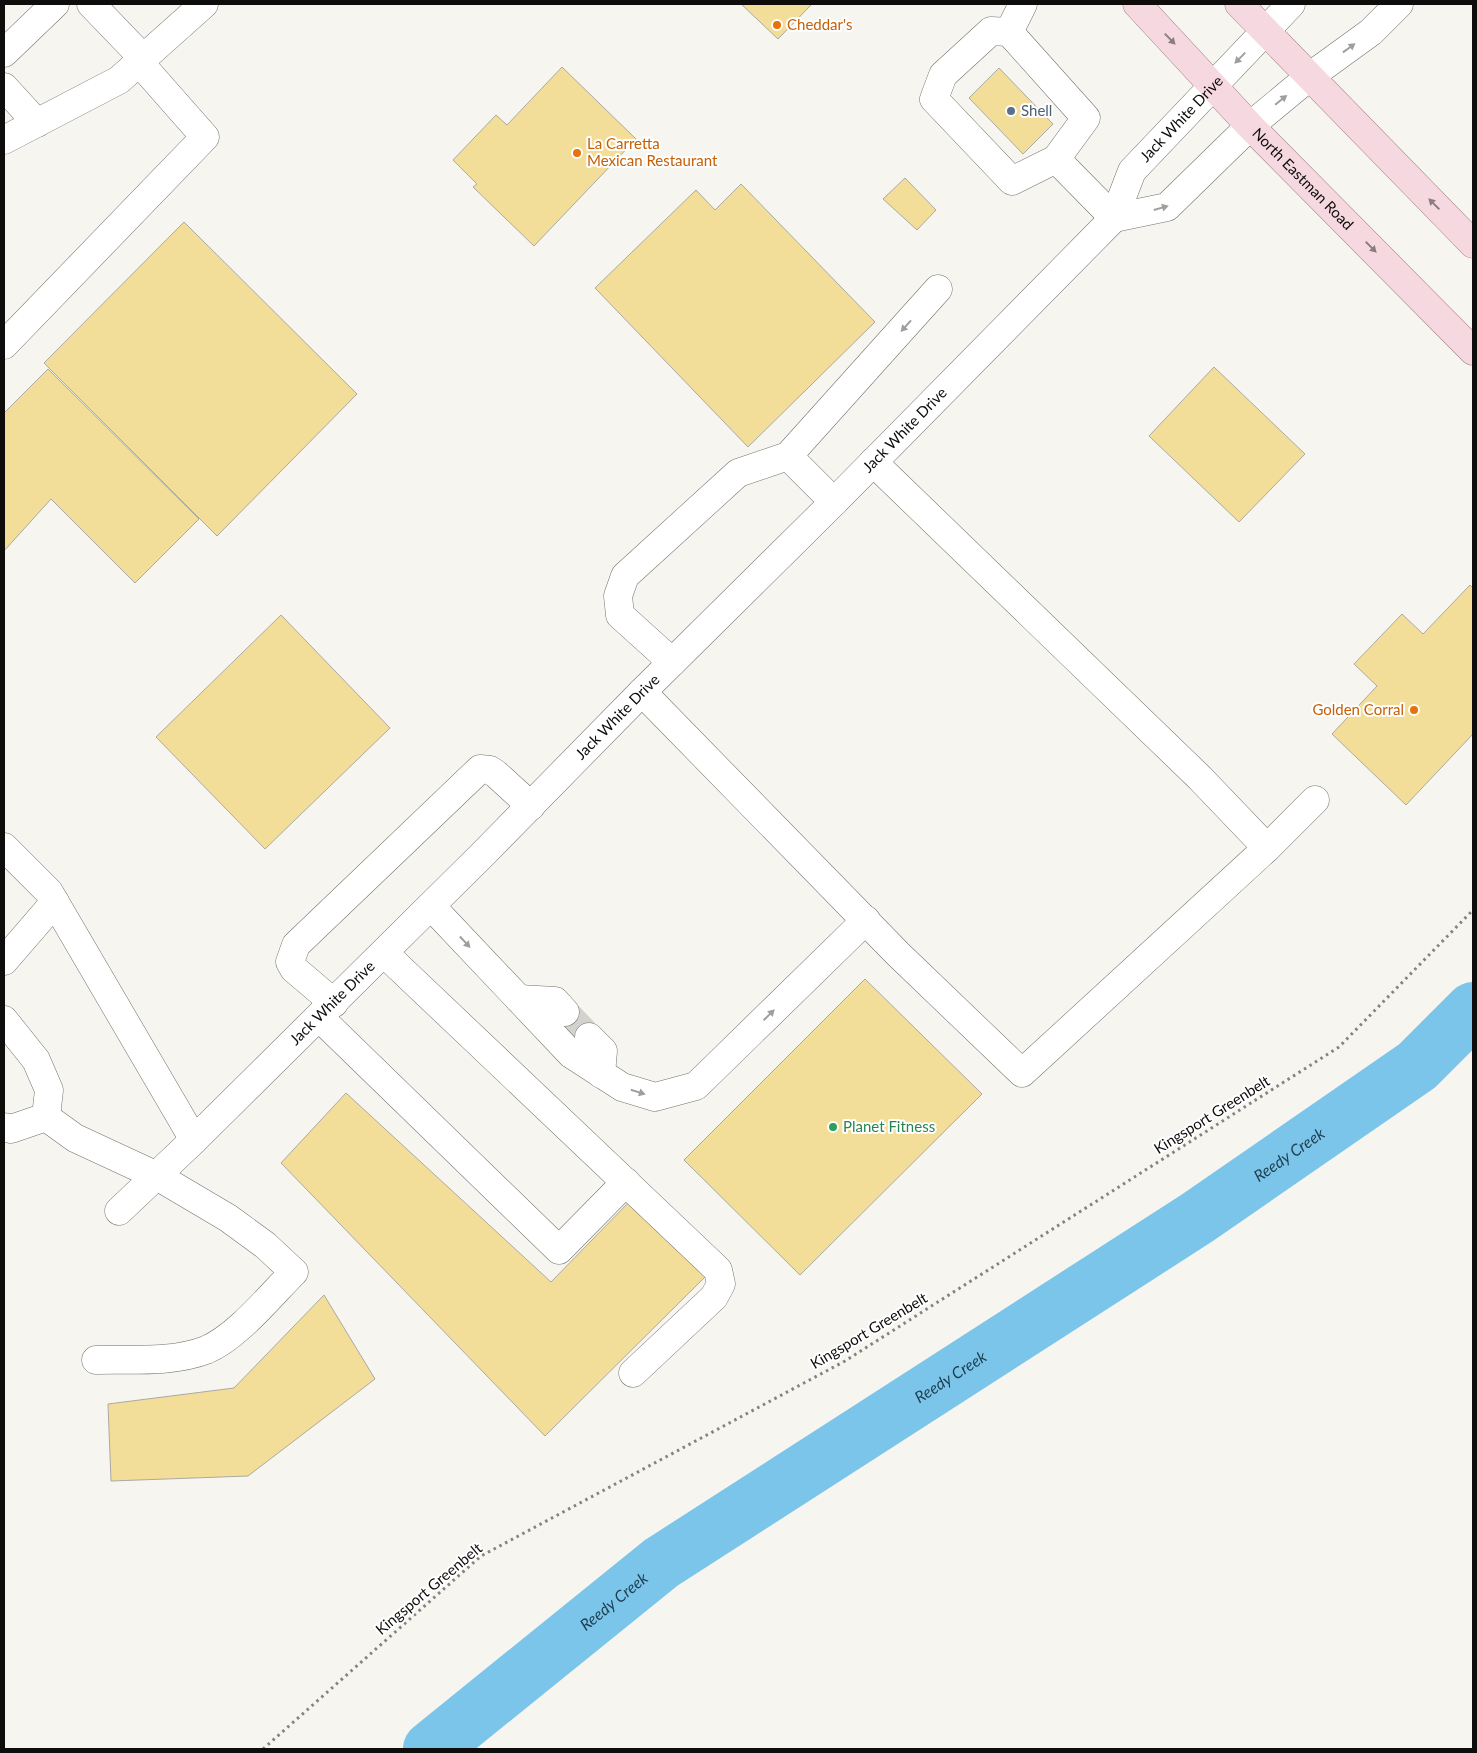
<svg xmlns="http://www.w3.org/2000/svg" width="1477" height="1753" font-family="Lato,sans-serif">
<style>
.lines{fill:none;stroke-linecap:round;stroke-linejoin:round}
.river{stroke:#7cc5ea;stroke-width:56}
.building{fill:#f3de99;stroke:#aba9a4}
.minor-tunnel{stroke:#d3d2cd;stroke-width:28;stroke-dasharray:28 14;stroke-linecap:butt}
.minor-casing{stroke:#74726d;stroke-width:29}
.major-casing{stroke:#a18188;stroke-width:29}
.path{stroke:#84837f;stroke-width:3;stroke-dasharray:2.5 4;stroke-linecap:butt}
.minor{stroke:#fff;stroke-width:28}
.major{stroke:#f6d9e0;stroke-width:28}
.oneway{fill:#8e7d80}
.oneway2{fill:#9f9e9d}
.food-dot{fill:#e8710a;stroke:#fff;stroke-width:2}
.service-dot{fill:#5c6f8a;stroke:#fff;stroke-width:2}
.leisure-dot{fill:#2e9e5b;stroke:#fff;stroke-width:2}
.labels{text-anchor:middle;stroke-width:4;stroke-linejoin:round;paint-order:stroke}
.food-label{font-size:15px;fill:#c56008;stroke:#fff;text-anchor:start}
.service-label{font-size:15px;fill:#4e5e75;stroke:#fff;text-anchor:start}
.street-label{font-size:15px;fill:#0e0d0b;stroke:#fff}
.leisure-label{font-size:15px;fill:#27864d;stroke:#fff;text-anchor:start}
.water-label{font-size:16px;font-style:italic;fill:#1c3e4e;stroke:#fff}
</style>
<rect width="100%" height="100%" fill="#f6f5ef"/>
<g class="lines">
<path class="river" id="s1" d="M431 1749 661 1563 1197 1218 1417 1066 1473 1010"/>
</g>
<g class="building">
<path d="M741 4H812L778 39Z"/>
<path d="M562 67 636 139 534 246 473 187 477 184 453 160 496 115 507 125Z"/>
<path d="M999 68 1053 124 1023 154 969 98Z"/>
<path d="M905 178 936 210 917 230 883 199Z"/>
<path d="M741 184 875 322 748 447 595 288 696 190 715 210Z"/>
<path d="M184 222 357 394 217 536 44 363Z"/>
<path d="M1214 367 1305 454 1239 522 1149 436Z"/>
<path d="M48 369 199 519 135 583 51 499 4 551V413Z"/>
<path d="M1470 585 1473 588V734L1406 805 1332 734 1377 686 1354 664 1402 614 1423 634Z"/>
<path d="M281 615 390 728 265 849 156 737Z"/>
<path d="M865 979 982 1094 800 1275 684 1160Z"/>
<path d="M346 1093 551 1282 630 1201 711 1271 545 1436 281 1163Z"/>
<path d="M324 1295 375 1379 248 1476 111 1481 108 1404 234 1388Z"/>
</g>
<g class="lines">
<path class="minor-tunnel" d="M565 1012 589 1037"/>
<defs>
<g id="minor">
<path d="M91 4 143 58"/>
<path d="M1009 32 1023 4"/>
<path d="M4 53 55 4"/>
<path d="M4 87 37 123"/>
<path d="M4 140 119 80 204 4"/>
<path d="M1056 159 1086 118 1009 32 991 31 943 75 934 99 1012 181 1056 159 1114 218"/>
<path d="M1114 218 1167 207 1250 126 1309 77 1371 32 1399 4"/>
<path d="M4 345 205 137 139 62"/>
<path d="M788 456 834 502"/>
<path d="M672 662 620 615 618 596 625 576 738 473 788 456 938 289"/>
<path d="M642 692 898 954 1022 1073 1267 848 1200 778 873 462"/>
<path d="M4 847 49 892 194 1140"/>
<path d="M1267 848 1315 800"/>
<path d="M431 906 571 1054 622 1087 655 1097 696 1086 866 920"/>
<path d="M384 953 718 1270 721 1284 714 1297 633 1373"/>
<path d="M4 961 55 902"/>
<path d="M519 999 555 1001 565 1012"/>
<path d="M334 1003 294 969 290 962 296 945 480 769 490 770 496 774 531 806"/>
<path d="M319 1017 559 1250 626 1182"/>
<path d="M4 1020 36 1060 49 1090 46 1117"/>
<path d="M589 1037 603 1051 601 1074"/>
<path d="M4 1127 11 1129 46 1117 75 1138 157 1176 228 1218 265 1245 294 1272C270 1296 237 1337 206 1350 172 1363 131 1359 96 1360"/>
<path id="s2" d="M119 1211 194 1140 483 854 642 692 834 502 1114 218 1132 171 1291 4"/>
</g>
<g id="major">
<path id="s3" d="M1137 4 1250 126 1473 351"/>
<path d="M1239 4 1473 244"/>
</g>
</defs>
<use href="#minor" class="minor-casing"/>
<use href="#major" class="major-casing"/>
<path class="path" d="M263 1749 481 1556 845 1361 1339 1047 1473 910"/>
<use href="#minor" class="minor"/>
<use href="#major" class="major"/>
</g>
<defs><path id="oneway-solid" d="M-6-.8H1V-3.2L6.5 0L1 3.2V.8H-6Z" transform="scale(1.25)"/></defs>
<g class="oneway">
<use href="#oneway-solid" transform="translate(1170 39) rotate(46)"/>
<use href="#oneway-solid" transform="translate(1434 204) rotate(-135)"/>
<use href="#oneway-solid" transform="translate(1371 247) rotate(45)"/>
</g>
<g class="oneway2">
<use href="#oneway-solid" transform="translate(1349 48) rotate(-36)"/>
<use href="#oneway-solid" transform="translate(1240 58) rotate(134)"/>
<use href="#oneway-solid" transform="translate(1281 100) rotate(-39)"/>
<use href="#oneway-solid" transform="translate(1161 208) rotate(-16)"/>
<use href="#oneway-solid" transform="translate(906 326) rotate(132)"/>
<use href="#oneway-solid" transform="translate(465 942) rotate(47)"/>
<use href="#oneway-solid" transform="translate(769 1015) rotate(-44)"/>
<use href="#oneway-solid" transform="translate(638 1092) rotate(17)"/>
</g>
<g class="food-dot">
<circle cx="777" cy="25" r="5"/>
<circle cx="577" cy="153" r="5"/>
<circle cx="1414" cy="710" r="5"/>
</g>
<circle class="service-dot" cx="1011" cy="111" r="5"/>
<circle class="leisure-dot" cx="833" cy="1127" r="5"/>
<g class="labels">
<g class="food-label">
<text x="787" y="30">Cheddar's</text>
<text x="587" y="149">La Carretta<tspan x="587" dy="17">Mexican Restaurant</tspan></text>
<text x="1404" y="715" text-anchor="end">Golden Corral</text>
</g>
<g class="service-label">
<text x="1021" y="116">Shell</text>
</g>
<g class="street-label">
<text dy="5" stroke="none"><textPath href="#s2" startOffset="1528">Jack White Drive</textPath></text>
<text dy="5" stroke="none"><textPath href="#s3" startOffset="241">North Eastman Road</textPath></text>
<text dy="5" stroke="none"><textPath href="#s2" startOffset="1108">Jack White Drive</textPath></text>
<text dy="5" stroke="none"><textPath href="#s2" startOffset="702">Jack White Drive</textPath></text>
<text dy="5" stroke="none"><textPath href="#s2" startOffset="298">Jack White Drive</textPath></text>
<text transform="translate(1212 1115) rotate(-32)" y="5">Kingsport Greenbelt</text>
<text transform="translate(869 1331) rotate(-31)" y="5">Kingsport Greenbelt</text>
<text transform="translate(429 1589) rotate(-40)" y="5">Kingsport Greenbelt</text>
</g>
<g class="leisure-label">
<text x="843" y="1132">Planet Fitness</text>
</g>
<g class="water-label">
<text dy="6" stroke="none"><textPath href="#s1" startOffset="1045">Reedy Creek</textPath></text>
<text dy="6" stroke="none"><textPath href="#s1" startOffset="640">Reedy Creek</textPath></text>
<text dy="6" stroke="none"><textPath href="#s1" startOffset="235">Reedy Creek</textPath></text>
</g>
</g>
<rect width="1477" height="1753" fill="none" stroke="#0e0d0b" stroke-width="10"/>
</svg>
